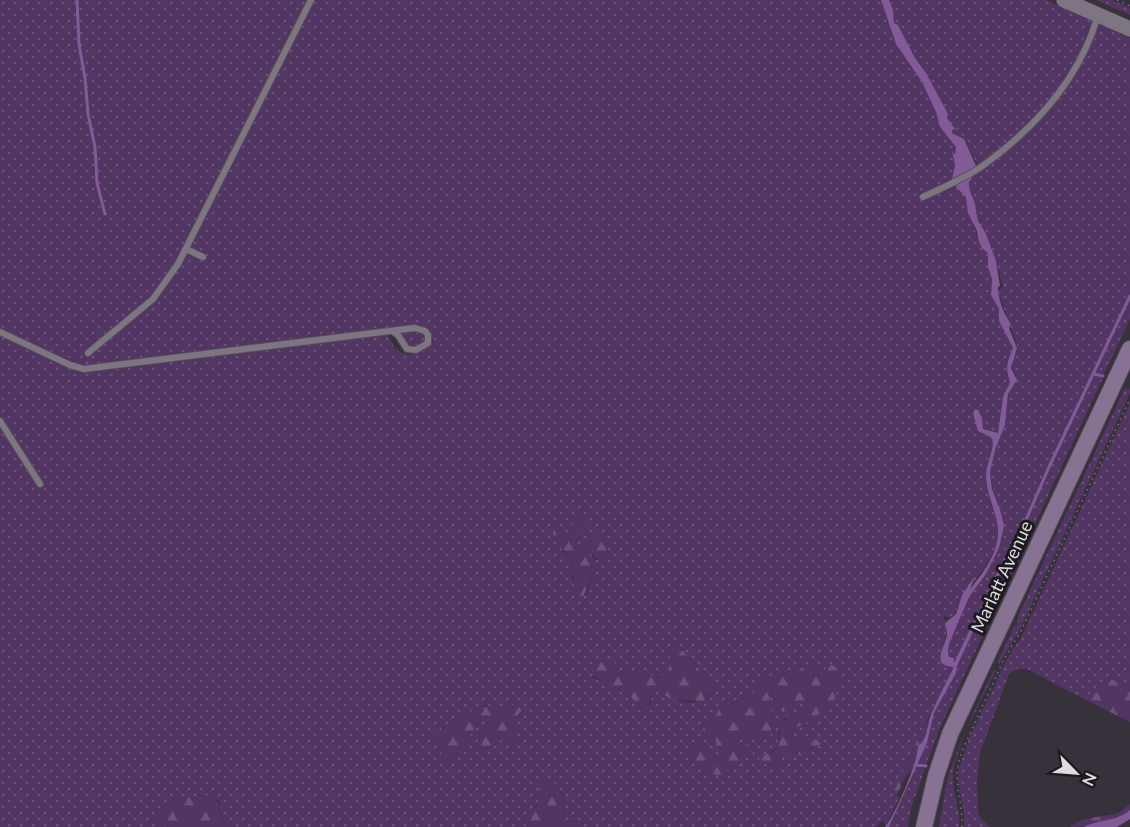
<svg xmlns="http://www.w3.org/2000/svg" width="1130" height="827" font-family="Lato,sans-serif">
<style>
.grass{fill:url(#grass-dots);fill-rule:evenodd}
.forest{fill:url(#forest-firs)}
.water{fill:#815a97}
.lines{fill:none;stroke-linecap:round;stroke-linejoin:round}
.stream{stroke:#815a97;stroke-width:3}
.service-casing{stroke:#554f58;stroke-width:8}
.tertiary-casing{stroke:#554f58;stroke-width:16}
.secondary-casing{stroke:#554f58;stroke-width:18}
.path{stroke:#78737b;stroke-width:1.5;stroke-dasharray:1.5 4.5;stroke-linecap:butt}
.service{stroke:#7d7682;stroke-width:6}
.tertiary{stroke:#7d7682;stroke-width:15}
.secondary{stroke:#877294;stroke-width:16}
.labels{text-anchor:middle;stroke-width:6;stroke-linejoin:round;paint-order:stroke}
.street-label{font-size:18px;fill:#dfdbe2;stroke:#1d1a1f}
</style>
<defs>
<pattern id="grass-dots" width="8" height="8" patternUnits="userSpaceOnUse" patternTransform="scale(1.5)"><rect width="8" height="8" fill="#523562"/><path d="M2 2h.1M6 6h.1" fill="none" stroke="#6a5278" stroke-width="1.8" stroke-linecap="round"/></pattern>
<pattern id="forest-firs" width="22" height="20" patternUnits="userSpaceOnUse" patternTransform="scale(1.5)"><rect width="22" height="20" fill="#523562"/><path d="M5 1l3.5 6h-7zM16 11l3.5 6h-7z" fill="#6a5278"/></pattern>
</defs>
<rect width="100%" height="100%" fill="#37313b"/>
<g class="grass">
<path d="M0 0H881L896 44 922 82 936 112 940 127 956 147V154L954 156 953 153 955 165 952 179 957 188 966 197 978 240 988 253V265L992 279 991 295 999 309 1000 323 1013 348C1007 363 1005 366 1010 382L1003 397 998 433 983 429 982 418 978 410 975 409 973 413 976 421 993 440C993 452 986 464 986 476 986 493 993 506 997 521 1005 550 982 566 971 588L970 590V585L962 595 955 614 950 618 944 616C944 622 947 630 946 635 944 648 940 650 944 664L953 667V669L922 730 894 791 896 796H899V798L886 825 882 820 877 827H582L583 822 578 820 566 822 564 820 563 793 540 780C540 802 540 805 523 819L527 827H227L220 812 219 801 206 795 176 798 156 812 152 822 169 827H0V335L76 371 84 373 388 335C390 339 392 344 395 348 406 360 427 354 433 341L429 330 419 325 83 367 0 328ZM576 520 586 527 575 543 577 546 585 547 591 539 607 545 605 557 595 560 589 551H584L585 557 596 570 585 596 572 580 573 568 570 559 562 550 558 528 567 535ZM670 654 690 658 713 686 711 695C691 711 674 697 654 690L651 691V704L641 710 630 695 593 677 600 660 614 662 615 666 612 671C637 683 632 658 655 678 670 674 670 667 670 654ZM831 665 841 668 835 699 832 704 806 723 795 728 792 733 794 736 815 748 807 749 802 756 796 754H779L782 760 780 768 767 763 758 768 770 752 778 748 779 730 784 719 797 713 804 705 802 700 794 705H775V694L772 690C765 700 772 709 773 720 773 725 771 731 770 736L762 740 747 736 729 742 730 744H743L736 764 731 771C705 776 707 771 688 756L695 743C708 744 709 756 720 759L727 756 717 739 712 736 708 723 715 720 729 705 755 692 761 682 774 674 816 667 823 671ZM487 705 495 708 509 707 521 713 515 720V742L509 745 503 740H500L489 750 479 747 477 743 488 724 486 717 482 718 453 759 441 757V746L437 740 442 728 482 706Z"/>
<path d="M889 0H1047L1091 20 1092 23 1084 40 1082 49 1092 41 1098 26 1101 24 1130 38V319L1107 368 1103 375H1096L1103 378 997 605 991 613 985 612 992 616 942 723 926 765 918 766 925 769 910 812 908 827H889L927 743 934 713 956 673 957 666 1012 549 1003 560 955 663 954 658 949 657 948 652 949 644 969 597 986 574 999 548 1002 537 990 472 995 450 1005 425 1008 394 1016 376C1007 362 1017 359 1017 345L998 292 1003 287 998 268 978 221 969 189V182L975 174 977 164 964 139 952 133 953 128 947 118 948 116 926 73 915 58 898 25 894 23 893 10Z"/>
<path d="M1096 0H1112L1130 8V15Z"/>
<path d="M418 332 423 334 425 341 421 345 413 347 406 342 401 333Z"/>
<path d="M1125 388 1129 390 1130 388V393L1020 629 999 664 998 661 1014 626 1017 625 1018 616Z"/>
<path d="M1130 403V687L1111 680 1097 686 1090 694H1082V698L1027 669H1017L1009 674 980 753 977 782 978 813 981 819 990 827H964V812L958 780 959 768 969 739 1008 657 1022 636Z"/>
<path d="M996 670C984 695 954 750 953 775 952 793 961 809 959 827H939L947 780C958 747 976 707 993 671Z"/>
</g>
<g class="forest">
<path d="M582 515 587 520C586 530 579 535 575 543L577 546 585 547 595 536 600 537 607 545 604 561 600 562 589 551 584 552 585 557 596 570 582 599 577 597C571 585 576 572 570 559 565 547 555 548 553 532L557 528 567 535 576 520Z"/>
<path d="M674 647 684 652 716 689 702 702 672 699 654 690 651 691 649 709 644 711 636 704 630 695 617 691 590 673 589 669C596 659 606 657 616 664L612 671C637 683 632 658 655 678 679 672 663 660 674 647Z"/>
<path d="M813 661 816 667 823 671 831 665 841 668C841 673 836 698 834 701 829 709 804 725 795 728L792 733 794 736C804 739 813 736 821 743L819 746 807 749 805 754 802 756 796 754H779L784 765 780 768 767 763 755 769 754 766C761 754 769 755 778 748L780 734 779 723 797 713 804 705 802 701 789 710H779L775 705V694L772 690C765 700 772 709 773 720 773 726 771 731 770 736L762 740 747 736 729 742 749 745 753 748V755L736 764 731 771 719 775 706 772 688 756 687 750 695 743C708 744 709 756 720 759L726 756V753L716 746V738L700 734 705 726 715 720 720 704 725 702 729 705C738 702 746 696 755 692L761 682 774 674 800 670Z"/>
<path d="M1109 679 1130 687V722L1082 698V694H1090L1099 683Z"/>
<path d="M517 703 522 704 523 708 515 720V742L512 746 500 740 489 750 479 747 477 743 488 724 486 717 482 718 450 763 443 765 441 762V746L432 736 458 718 482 706C497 705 501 711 517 703Z"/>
<path d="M931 715C929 726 928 739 918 746V753L912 770 905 777 897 795 895 796 894 791 922 730Z"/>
<path d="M541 776H545C566 789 563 798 564 820L566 822 582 820V827H527L523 819 528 812 537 807Z"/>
<path d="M206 795C220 797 217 802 220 813 221 818 225 822 227 827H169L150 821 156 812 176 798Z"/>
<path d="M1130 804V810C1116 821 1088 827 1070 827 1083 815 1102 818 1118 813 1122 811 1126 807 1130 804Z"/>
</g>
<g class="water">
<path d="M881 0H889L893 10 894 23 898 25 915 58 926 73 948 114 947 118 955 129 952 130V133L964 139 978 170 969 182V189L974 201 978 221 986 234 996 261 1000 286 998 287C998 299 1004 315 1011 324L1009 328 1017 348 1011 368 1017 380 1008 394 1005 425 995 450 990 472 992 489 1001 513 1004 526 999 548 986 574 969 597 949 644 948 652 949 657 954 658V663L1003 560 1011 547 1012 549 957 666 956 673 934 713 927 743 889 827H885C896 813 918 762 918 746 929 738 927 723 932 712 938 697 946 683 953 669V667C928 665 948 644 947 632 946 629 945 626 945 623L956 614 962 595 975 576 970 589C984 572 1003 547 997 522 994 507 987 494 986 477 986 464 993 453 993 440L989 436 978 431 973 413 975 409 978 410 982 418 983 429 998 433 1003 397 1010 382C1005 366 1007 363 1013 348L999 321V309L991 295 992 279 988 267V253L982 248 978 239 977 231 968 213 966 197 957 188 952 179 955 165 952 151 955 155 956 147 940 127 936 112 922 82 896 44Z"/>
<path d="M1130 810V819L1117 827H1084C1099 819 1116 822 1130 810Z"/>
</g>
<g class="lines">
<g class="stream">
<path d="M77 0 79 44 85 78 88 114 95 147 97 183 105 214"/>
<path d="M1094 374 1103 376"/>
<path d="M1011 549 1019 536 1049 467 1130 296"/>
<path d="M982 610 993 613"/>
<path d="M915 765 926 766"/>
</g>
<defs>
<g id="service">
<path d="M923 197C942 188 963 179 981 167 1034 129 1080 79 1098 15"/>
<path d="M186 249 203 257"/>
<path d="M0 332 70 365 84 369 406 329 415 328 425 331 428 335V343L416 350 407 349 398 335 392 331"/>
<path d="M88 353 153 299 178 264 311 0"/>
<path d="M0 421 40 484"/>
</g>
<path id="tertiary" d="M1064 0 1130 29"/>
<path id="secondary" d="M924 827 936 776 950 734 1130 349"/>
</defs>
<use href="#service" class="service-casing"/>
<use href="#tertiary" class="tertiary-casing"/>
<use href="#secondary" class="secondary-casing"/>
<g class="path">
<path d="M1117 0 1130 6"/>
<path d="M962 827C963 796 950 780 963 749L1004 659 1021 631 1130 399"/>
</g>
<use href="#service" class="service"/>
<use href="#tertiary" class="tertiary"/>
<use href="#secondary" class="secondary"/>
</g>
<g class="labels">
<g class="street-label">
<text transform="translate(1002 577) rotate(-65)" y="6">Marlatt Avenue</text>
</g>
</g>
<g transform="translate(1076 773) rotate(115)" stroke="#1d1a1f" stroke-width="4.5" paint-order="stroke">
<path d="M0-4.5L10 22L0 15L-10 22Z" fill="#dfdbe2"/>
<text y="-9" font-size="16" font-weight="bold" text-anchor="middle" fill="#dfdbe2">N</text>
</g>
</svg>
